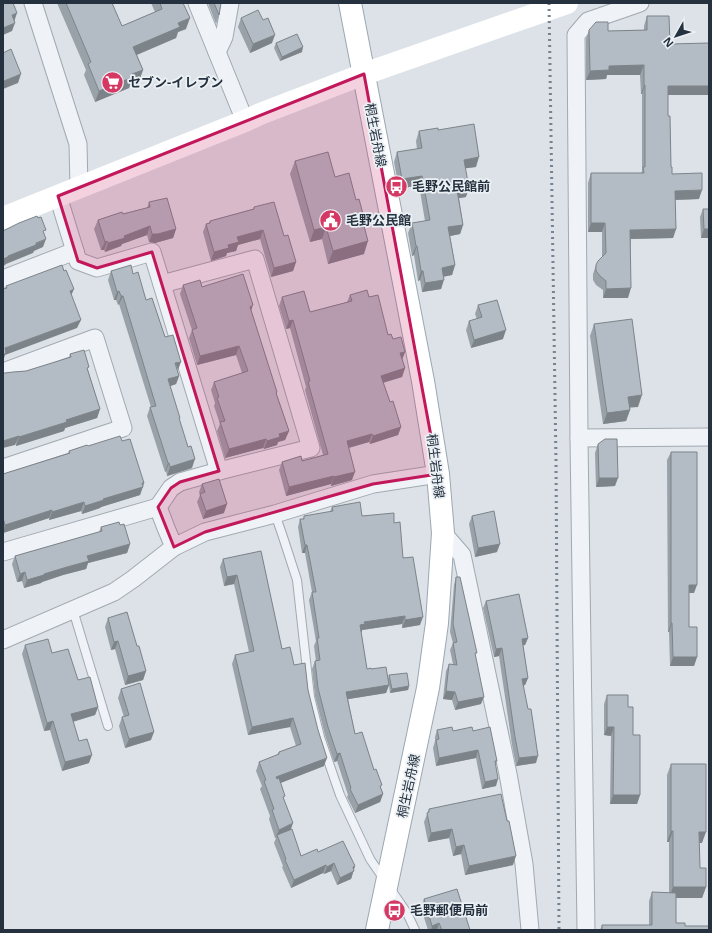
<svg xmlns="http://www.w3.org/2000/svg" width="712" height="933" font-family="'Open Sans','Noto Sans JP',sans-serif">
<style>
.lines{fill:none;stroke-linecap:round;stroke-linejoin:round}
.lane-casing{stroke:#a1a9b1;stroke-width:10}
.street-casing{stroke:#a1a9b1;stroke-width:19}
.primary-casing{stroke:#9ba8b4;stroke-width:24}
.lane{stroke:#eff2f6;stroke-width:8}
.street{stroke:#eff2f6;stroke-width:17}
.secondary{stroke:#fff;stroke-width:22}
.primary{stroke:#fff;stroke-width:22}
.rail{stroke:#758392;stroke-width:3;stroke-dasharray:2 4;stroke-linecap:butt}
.wall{fill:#9aa2a9}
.shaded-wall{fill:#7d8489}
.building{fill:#b3bcc4;stroke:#7d8489}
.marked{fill:#c2185b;fill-opacity:0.2;stroke:#c2185b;stroke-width:3;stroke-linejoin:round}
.labels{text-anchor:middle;stroke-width:3.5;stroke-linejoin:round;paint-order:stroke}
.poi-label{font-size:13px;font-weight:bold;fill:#25313f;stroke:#ecf1f5;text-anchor:start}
.street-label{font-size:13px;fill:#25313f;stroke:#ecf1f5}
</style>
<rect width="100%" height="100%" fill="#dce2e7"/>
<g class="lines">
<defs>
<g id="lane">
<path d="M275 514 282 534 297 580 310 697 320 737 340 795 370 859 407 913 415 930"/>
<path d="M73 610 108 726"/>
</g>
<g id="street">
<path d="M33 3 78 144 79 188"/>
<path d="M197 3 245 121"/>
<path d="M217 52 224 37 230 3"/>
<path d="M58 196 78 261 97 268 152 252 219 471"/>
<path d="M3 279 75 251"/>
<path d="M162 284 255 259 311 448 219 471 180 482 171 488 158 507 166 528 174 547"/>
<path d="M3 372 95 338 123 428 3 468"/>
<path d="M579 438 709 437"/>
<path d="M443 533 462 555 508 774 524 864 530 930"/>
<path d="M3 552 158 507"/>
<path d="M3 640 114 592 133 579 174 547 205 532 275 514 373 484 438 474"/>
<path d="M586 930 579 438 576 35 588 21 640 3"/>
</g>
<path id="primary" d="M350 3 423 381 438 474 443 533 437 623 428 688 377 930"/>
</defs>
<use href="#lane" class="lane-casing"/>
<use href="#street" class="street-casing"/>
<use href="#primary" class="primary-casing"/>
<use href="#lane" class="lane"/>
<use href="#street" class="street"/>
<path class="secondary" d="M3 218 245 121 260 114 364 74 567 3"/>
<use href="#primary" class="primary"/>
<path class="rail" d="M549 3 556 462 559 930"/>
</g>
<g class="wall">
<path d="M57 3H114L112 4 122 26 155 12 151 3H183L186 29 178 32 176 38 137 55 143 70 139 81 130 85 129 88 95 102 84 75 86 70Z"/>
<path d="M208 3H221L219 15 216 24Z"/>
<path d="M647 16 670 44 709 95H668V116L671 167 672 174 699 199 675 200 676 229 673 238 631 239 628 298H603V290L596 285 593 280V274L596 265 602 257V232H588V183L591 173H641L642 171V94H641L640 75H607L606 79 586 80V39L589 30 608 31 644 30V26Z"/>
<path d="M241 18 263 20 272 43 250 53 238 27Z"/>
<path d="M276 43 302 52 280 61 274 48Z"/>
<path d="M438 130 476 167 465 168 466 197 459 198 463 225 460 234 450 236 455 265 452 275 444 276 441 289 422 292 420 280 418 281 414 255 412 256 408 233 412 223 425 221 419 185 399 189 394 162 397 152 417 149 416 141 419 131Z"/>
<path d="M295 161 335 177 362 219 364 254 328 264 322 239 310 242 290 174Z"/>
<path d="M149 202 176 229 173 238 155 243 149 242 147 235 122 244 121 246 105 252 104 250H101L94 229 98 220 147 208Z"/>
<path d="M254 207 284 236 296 262 293 271 271 277 260 239 238 245 236 251 227 253 226 256 211 261 203 232 206 224 209 223 210 221 253 209Z"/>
<path d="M703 209H709V238H701L700 217Z"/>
<path d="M111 271 133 274 165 337 179 376 176 384 170 386 192 468 167 476 166 471 165 472 147 416 150 407H151L119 304 118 305 116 300H114L108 280Z"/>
<path d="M183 285 202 287 251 311 277 392V395L289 431 285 440 278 442 277 445 264 449 263 448 225 458 217 431 220 424 214 406 215 403 211 390 214 382 242 373 236 355 197 365 189 338 192 330 180 294Z"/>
<path d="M350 295 369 297 388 335 393 339 405 352 402 359 405 368 402 377 383 383 390 402 401 427 398 435 370 444 369 442 349 448 352 480 331 486V484L286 496 279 470 282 462 302 461 323 455 305 390 306 387 290 328 286 329 279 306 282 297 310 312 347 302Z"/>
<path d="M478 305 503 339 471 348 466 330 469 321 477 319 475 314Z"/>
<path d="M594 324 638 407H630V410L626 421 603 424 590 336Z"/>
<path d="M70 354 88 370 100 409 97 418 65 428 64 431 16 446 5 373 26 371 69 358Z"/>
<path d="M122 441 144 483 140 495 101 507 100 508 82 514 81 511 49 520V518L3 533V474L68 453 69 451 88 446Z"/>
<path d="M598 444 615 486 596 487 595 453Z"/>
<path d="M671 452 694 593H689V627L697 657 694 666H670L669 632H668L667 460Z"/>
<path d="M202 484 224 513 203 519 197 502 200 495 199 492Z"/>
<path d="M332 507 362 516 394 523 420 625 402 628V624L362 630 361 632 367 669H371L388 679 389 675 409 686 408 690 390 693 389 685 386 693 348 699 355 734 374 770 383 794 380 802 355 813 347 797 348 795 337 761 334 762 325 735 315 696 312 669 315 661H316L314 646 316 641 309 600 312 592 305 553H302L298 527 300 519H303L304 516 330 512Z"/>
<path d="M472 516 497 552 475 557 469 524Z"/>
<path d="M120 525 130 544 127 553 88 563 86 569 63 575 42 582 41 583 24 588 22 581 17 582 12 564 15 556 99 532 101 527Z"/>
<path d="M261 551 282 649 294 665 308 690 324 766 280 783 291 830 301 856 318 852 355 866 351 879 337 885 331 871 324 874 323 873 291 888 282 867 283 866 274 843 276 838H275L269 819 270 816 260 789 262 786 256 771 259 762 277 755 279 752 296 746 290 727 248 735 232 664 235 655 249 652 234 584 224 586 220 567 223 559Z"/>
<path d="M456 577 475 656 481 704 455 710 452 700 443 699 446 671 449 664H453L450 650 453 643 450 632 454 585Z"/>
<path d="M486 601 528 638 525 645H523L528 678 525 685 523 686 536 763 516 766 512 745 499 656 494 657 483 608Z"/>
<path d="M108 618 137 646 146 671 143 680 125 685 115 649 111 650 105 627Z"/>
<path d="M25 645 52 653 98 707 95 715 73 722 79 741 89 763 62 771 50 730 44 731 22 654Z"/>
<path d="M121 689 151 740 125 748 119 726 122 717H124L118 698Z"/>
<path d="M607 695 628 707 640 795 637 804H610L611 736 604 735V704Z"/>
<path d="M437 730 453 731H473L497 761 496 765V786L482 789 476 758 436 766 433 748 435 741V737Z"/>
<path d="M671 764 702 843H699L700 868 706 887 702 898H676V923L685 926 709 930H600L602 925H649V901L652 892 669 893V842H667V775Z"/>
<path d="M429 809 513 865 465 875 461 854 453 856 449 838 428 842 424 822Z"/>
<path d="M424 899 470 930H428L421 908Z"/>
</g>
<g class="shaded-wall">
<path d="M17 13 14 22 12 15Z"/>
<path d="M190 18 186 29 178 32 176 38 129 58 133 47 178 23Z"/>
<path d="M15 23 12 31 3 35V28Z"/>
<path d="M275 35 272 43 250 53 253 44Z"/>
<path d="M303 47 302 52 280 61 282 57Z"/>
<path d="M644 65 640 75H607L606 79 586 80 590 71 609 66Z"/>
<path d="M143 70 139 81 130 85 129 88 95 102 99 91 132 74Z"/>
<path d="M21 74 18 83 3 89V84L4 81Z"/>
<path d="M644 85H645L642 94H641Z"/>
<path d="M668 86H709V95H665Z"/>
<path d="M479 157 476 167 460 169 464 160Z"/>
<path d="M422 176 419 185 399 189 402 179Z"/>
<path d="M469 188 466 197 454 199 457 190Z"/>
<path d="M702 190 699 199 672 200 675 191Z"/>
<path d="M591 223H605L602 232H588Z"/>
<path d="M463 225 460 234 445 237 448 227Z"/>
<path d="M150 226 147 235 122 244 121 246 105 252 108 243 124 236Z"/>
<path d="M326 227 322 239 310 242 314 230Z"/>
<path d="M176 229 173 238 155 243 149 242 152 234Z"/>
<path d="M676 229 673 238 627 239 630 230Z"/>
<path d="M704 229H709V238H701Z"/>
<path d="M263 230 260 239 238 245 236 251 227 253 226 256 211 261 214 252 228 245 237 237Z"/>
<path d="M46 239 43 247 34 251 33 253 6 264 5 265 3 266V259L8 256Z"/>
<path d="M107 241 104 250H101L105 242Z"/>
<path d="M368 241 364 254 328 264 333 251Z"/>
<path d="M416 246H417L414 255 412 256Z"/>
<path d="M296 262 293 271 271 277 274 268Z"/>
<path d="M455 265 452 275 438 278 442 268Z"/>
<path d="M421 271H423L420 280 418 281Z"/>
<path d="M444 280 441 289 422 292 425 283Z"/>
<path d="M631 288 628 298H603L606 289Z"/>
<path d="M74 289 70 298V291Z"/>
<path d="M119 291 116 300H114L117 292Z"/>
<path d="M121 296H123L119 304 118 305Z"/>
<path d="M253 305 250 314V307Z"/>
<path d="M81 320 77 328 5 355 3 361V353L5 348Z"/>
<path d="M293 320 290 328 286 329 289 321Z"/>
<path d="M506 330 503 339 471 348 474 340Z"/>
<path d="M239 346 236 355 197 365 200 356Z"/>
<path d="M405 352 402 360 400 353Z"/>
<path d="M181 362 178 370 175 363Z"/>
<path d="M405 368 402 377 378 384 381 376Z"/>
<path d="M179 376 176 384 165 388 168 379Z"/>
<path d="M642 395 638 407 624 408 628 397Z"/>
<path d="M100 409 97 418 65 428 64 431 16 446 19 437 66 420Z"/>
<path d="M630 410 626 421 603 424 607 413Z"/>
<path d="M401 427 398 435 370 444 373 436Z"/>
<path d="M289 431 285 440 278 442 277 445 264 449 267 441 279 434Z"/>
<path d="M372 434 369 442 344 449 347 441Z"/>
<path d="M19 436 15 445 3 448V441Z"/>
<path d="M266 439 263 448 225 458 229 449Z"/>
<path d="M195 459 192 468 167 476 170 467Z"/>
<path d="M168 463H169L166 471 165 472Z"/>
<path d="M355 472 352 480 331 486 334 477Z"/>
<path d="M334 476 331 484 286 496 289 487Z"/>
<path d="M599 478H618L615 486 596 487Z"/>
<path d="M144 483 140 495 101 507 100 508 82 514 85 506Z"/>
<path d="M84 502 81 511 49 520 52 512Z"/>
<path d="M227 504 224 513 203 519 206 511Z"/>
<path d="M52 510 49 518 3 533V531L5 525Z"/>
<path d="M130 544 127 553 88 563 86 569 63 575 42 582 41 583 24 588 27 580 44 574 87 556Z"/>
<path d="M500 544 497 552 475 557 478 548Z"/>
<path d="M305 545H307L305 553H302Z"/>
<path d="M25 572 22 581 17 582 20 574Z"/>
<path d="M237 575 234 584 224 586 227 577Z"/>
<path d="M689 585H697L694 593H686Z"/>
<path d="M405 616 402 624 362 630V632L357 633 360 625 364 622Z"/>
<path d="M423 617 420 625 402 628 405 620Z"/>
<path d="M671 623H672L669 632H668Z"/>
<path d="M528 638 525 645 520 646 522 639Z"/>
<path d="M118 641 115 649 111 650 114 642Z"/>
<path d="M502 648 499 656 494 657 496 649Z"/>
<path d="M673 657H697L694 666H670Z"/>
<path d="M146 671 143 680 125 685 128 676Z"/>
<path d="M528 678 525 685 520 686 522 679Z"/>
<path d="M389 685 386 693 343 700 346 692Z"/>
<path d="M409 686 408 690 390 693 392 689Z"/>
<path d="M446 691 455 692 452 700 443 699Z"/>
<path d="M484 697 481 704 455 710 458 702Z"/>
<path d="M98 707 95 715 68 723 71 714Z"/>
<path d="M293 718 290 727 248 735 252 727Z"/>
<path d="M53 721 50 730 44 731 47 723Z"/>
<path d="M607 727H614L611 736 604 735Z"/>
<path d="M154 732 151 740 125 748 129 739Z"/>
<path d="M478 750 476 758 436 766 439 758Z"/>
<path d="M340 753 337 761 334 762 337 754Z"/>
<path d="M92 755 89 763 62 771 65 762Z"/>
<path d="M538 756 536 763 516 766 519 758Z"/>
<path d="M327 758 324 766 273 786 276 777Z"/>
<path d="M498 779 496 786 482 789 485 782Z"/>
<path d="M383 794 380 802 355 813 358 805Z"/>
<path d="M613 795H640L637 804H610Z"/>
<path d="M293 823 290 832 277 835 275 838 279 830Z"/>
<path d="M452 829 449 838 428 842 431 833Z"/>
<path d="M671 831H673L669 842H667Z"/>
<path d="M699 832H706L702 843H695Z"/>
<path d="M464 845 461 854 453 856 456 847Z"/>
<path d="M516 856 513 865 465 875 469 866Z"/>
<path d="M334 863 331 871 324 874 327 867Z"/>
<path d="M326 865 323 873 291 888 294 880Z"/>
<path d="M355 866 351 879 337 885 340 878 353 867Z"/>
<path d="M673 887H706L702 898H669Z"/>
<path d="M439 923 437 930H431L432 926Z"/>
</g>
<g class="building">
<path d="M3 3H13L17 13 12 15 15 23 3 28Z"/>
<path d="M66 3H112L122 26 162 9 160 3H183L190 18 178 23 180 27 133 47 143 70 132 74 133 77 99 91 88 64 91 62Z"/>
<path d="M214 3H221L219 15Z"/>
<path d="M258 10 263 20 268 18 275 35 253 44 241 18Z"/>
<path d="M647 16H669L670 44 709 43V86H668V116H670L671 167H672V174L702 173V190L675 191 676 229 630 230 631 288 606 289V281L600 276 596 271V265L598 261 606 253 605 223H591V173H644L643 167H645V85H644V65L609 66V70L590 71 589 30 596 22H608V31L647 30Z"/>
<path d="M297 34 303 47 282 57 276 43Z"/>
<path d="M11 49 21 74 4 81 3 79V53Z"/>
<path d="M474 124 479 157 464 160 469 188 457 190 463 225 448 227 455 265 442 268 444 280 425 283 423 271H421L417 246H416L412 223 430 220 422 176 402 179 397 152 422 148 419 131 438 128V130Z"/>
<path d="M328 152 335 177 349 173 356 200 359 199 363 214 361 215 368 241 333 251 326 227 314 230 295 161Z"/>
<path d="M167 198 176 229 158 234H152L150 226 124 236 125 238 108 243 107 241 105 242 98 220 122 212 123 214 150 207 149 202Z"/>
<path d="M274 202 284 236 288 235 296 262 274 268 263 230 237 237 239 242 228 245 229 248 214 252 206 224 210 223V221L254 209V207Z"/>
<path d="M703 209H709V229H704Z"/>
<path d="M37 216 38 218 41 217 46 230 43 231 46 239 36 243V245L8 256V257L3 259V231L19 223Z"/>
<path d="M62 265 64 271 66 270 74 289 70 291 81 320 5 348 6 353 3 355V289L7 288 6 286Z"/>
<path d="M131 265 133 274 138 272 146 300 152 298 165 337 173 335 181 362 175 363 179 376 168 379 180 418H179L188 447 191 446 195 459 170 467 169 463H168L150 407 156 406 123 296H121L119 291 117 292 111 271Z"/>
<path d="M243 274 253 305 250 307 277 392 276 393 289 431 279 434 280 437 267 441 266 439 229 449 220 422 225 421 217 398 219 397 214 382 248 371 239 346 200 356 192 330 197 328 183 285 200 280 202 287Z"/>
<path d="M367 290 369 297 378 295 388 335 391 334 393 339 401 337 405 352 400 353 405 368 381 376 390 402 393 401 401 427 373 436 372 434 347 441 355 472 334 477V476L289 487 282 462 301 456 302 461 328 454 308 382 310 381 293 320 289 321 282 297 304 291 310 312 352 301 350 295Z"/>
<path d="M497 300 506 330 474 340 469 321 482 317 478 305Z"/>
<path d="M632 319 642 395 628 397 630 410 607 413 594 324Z"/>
<path d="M84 350 89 367 87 368 100 409 66 420 67 422 19 437V436L3 441V373H5L13 372 26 371 71 357 70 354Z"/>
<path d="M120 436 122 441 130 439 144 483H142L143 487 103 499 104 500 85 506 84 502 52 512V510L5 525 3 518V474L70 453 69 451 87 445 88 446Z"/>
<path d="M605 439H617L618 478H599L598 444Z"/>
<path d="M671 452H697V585H689V627H697V657H673L672 623H671Z"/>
<path d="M219 479 227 504 206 511 200 494 205 492 202 484Z"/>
<path d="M360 502 362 516 394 513V523L400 522 403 558 413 557 423 617 405 620V616L364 622 365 624 360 625 367 669 371 668V669L386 667 389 685 346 692 355 734 362 732 374 770 376 769 382 785 380 786 383 794 358 805 350 789 351 788 340 753 337 754 328 727 318 688 315 661 320 660 317 638H319L312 592H316L307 545H305L300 519H304V516L333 511 332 507Z"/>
<path d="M494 511 500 544 478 548 472 516Z"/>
<path d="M119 522 120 525 124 524 130 544 87 556 89 561 67 567 44 574V575L27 580 25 572 20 574 15 556 102 531 101 527Z"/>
<path d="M261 551 282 649 290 647 294 665 305 663 308 690 318 730 327 758 276 777 277 779 279 778 285 796 283 797 293 823 279 830 272 810 274 809 264 781 266 780 259 762 279 754V752L301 744 293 718 252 727 235 655 254 651 237 575 227 577 223 559Z"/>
<path d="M456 577H460L477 653H475L484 697 458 702 455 692 446 691 449 664 457 665 453 643 457 642 453 624Z"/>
<path d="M519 594 528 638 522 639 528 678 522 679 528 709H531L538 756 519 758 515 737 502 648 496 649 486 601Z"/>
<path d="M127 612 137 646H139L146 671 128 676 118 641 114 642 108 618Z"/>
<path d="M48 639 52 653 68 649 78 680 90 677 98 707 71 714 79 741 87 739 92 755 65 762 53 721 47 723 25 645Z"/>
<path d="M407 673 409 686 392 689 389 675Z"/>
<path d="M140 683 154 732 129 739 122 717 129 715 121 689Z"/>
<path d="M607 695H628V707H633V735H640V795H613L614 727H607Z"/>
<path d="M452 727 453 731 472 727 473 731 490 727 497 761H495L498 779 485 782 478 750 439 758 436 740 439 739 437 730Z"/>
<path d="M671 764H706V832H699L700 868H706V887H673V831H671Z"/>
<path d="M501 794 507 821H509L516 856 469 866 464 845 456 847 452 829 431 833 427 813 429 812V809Z"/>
<path d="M292 829 301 856 317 849 318 852 343 841 355 866 353 867 354 871 340 878 334 863 327 867 326 865 294 880 285 860 286 859 277 835Z"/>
<path d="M457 889 470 930H442L439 923 432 926 424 899Z"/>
<path d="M652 892 676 893V923H685V926H709V930H602V925H652Z"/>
</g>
<path class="marked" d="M364 74 438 474 373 484 205 532 174 547 158 507 171 488 180 482 219 471 152 252 97 268 78 261 58 196Z"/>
<defs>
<symbol id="supermarket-disc" viewBox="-11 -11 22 22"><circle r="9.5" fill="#d53963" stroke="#ecf1f5"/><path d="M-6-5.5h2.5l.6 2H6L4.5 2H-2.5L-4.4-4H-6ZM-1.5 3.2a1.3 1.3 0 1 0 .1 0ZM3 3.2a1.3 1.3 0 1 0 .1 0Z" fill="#fff"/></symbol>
<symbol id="bus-disc" viewBox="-11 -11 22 22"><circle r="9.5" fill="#d53963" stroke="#ecf1f5"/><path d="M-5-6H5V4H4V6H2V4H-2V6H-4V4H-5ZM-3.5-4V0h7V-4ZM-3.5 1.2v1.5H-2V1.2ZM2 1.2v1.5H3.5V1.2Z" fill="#fff"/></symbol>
<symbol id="civic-disc" viewBox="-11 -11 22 22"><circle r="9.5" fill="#d53963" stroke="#ecf1f5"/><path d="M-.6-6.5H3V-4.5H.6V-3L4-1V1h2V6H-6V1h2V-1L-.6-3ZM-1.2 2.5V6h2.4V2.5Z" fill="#fff"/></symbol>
</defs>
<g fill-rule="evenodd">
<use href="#supermarket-disc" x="100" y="70" width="25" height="25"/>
<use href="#bus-disc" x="384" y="174" width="25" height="25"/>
<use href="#civic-disc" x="318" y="208" width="25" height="25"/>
<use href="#bus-disc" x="382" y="898" width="25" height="25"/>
</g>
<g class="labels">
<g class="poi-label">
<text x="128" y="87">セブン-イレブン</text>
<text x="412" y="191">毛野公民館前</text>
<text x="346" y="225">毛野公民館</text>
<text x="410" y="915">毛野郵便局前</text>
</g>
<g class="street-label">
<text transform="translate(376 135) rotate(79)" y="5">桐生岩舟線</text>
<text transform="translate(436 466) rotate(83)" y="5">桐生岩舟線</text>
<text transform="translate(408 786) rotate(-78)" y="5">桐生岩舟線</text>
</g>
</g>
<rect width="712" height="933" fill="none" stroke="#25313f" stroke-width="8"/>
<g transform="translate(676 36) rotate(231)" stroke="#ecf1f5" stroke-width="3" paint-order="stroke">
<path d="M0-3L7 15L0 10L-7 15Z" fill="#25313f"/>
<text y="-6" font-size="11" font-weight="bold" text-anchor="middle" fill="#25313f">N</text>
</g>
</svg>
